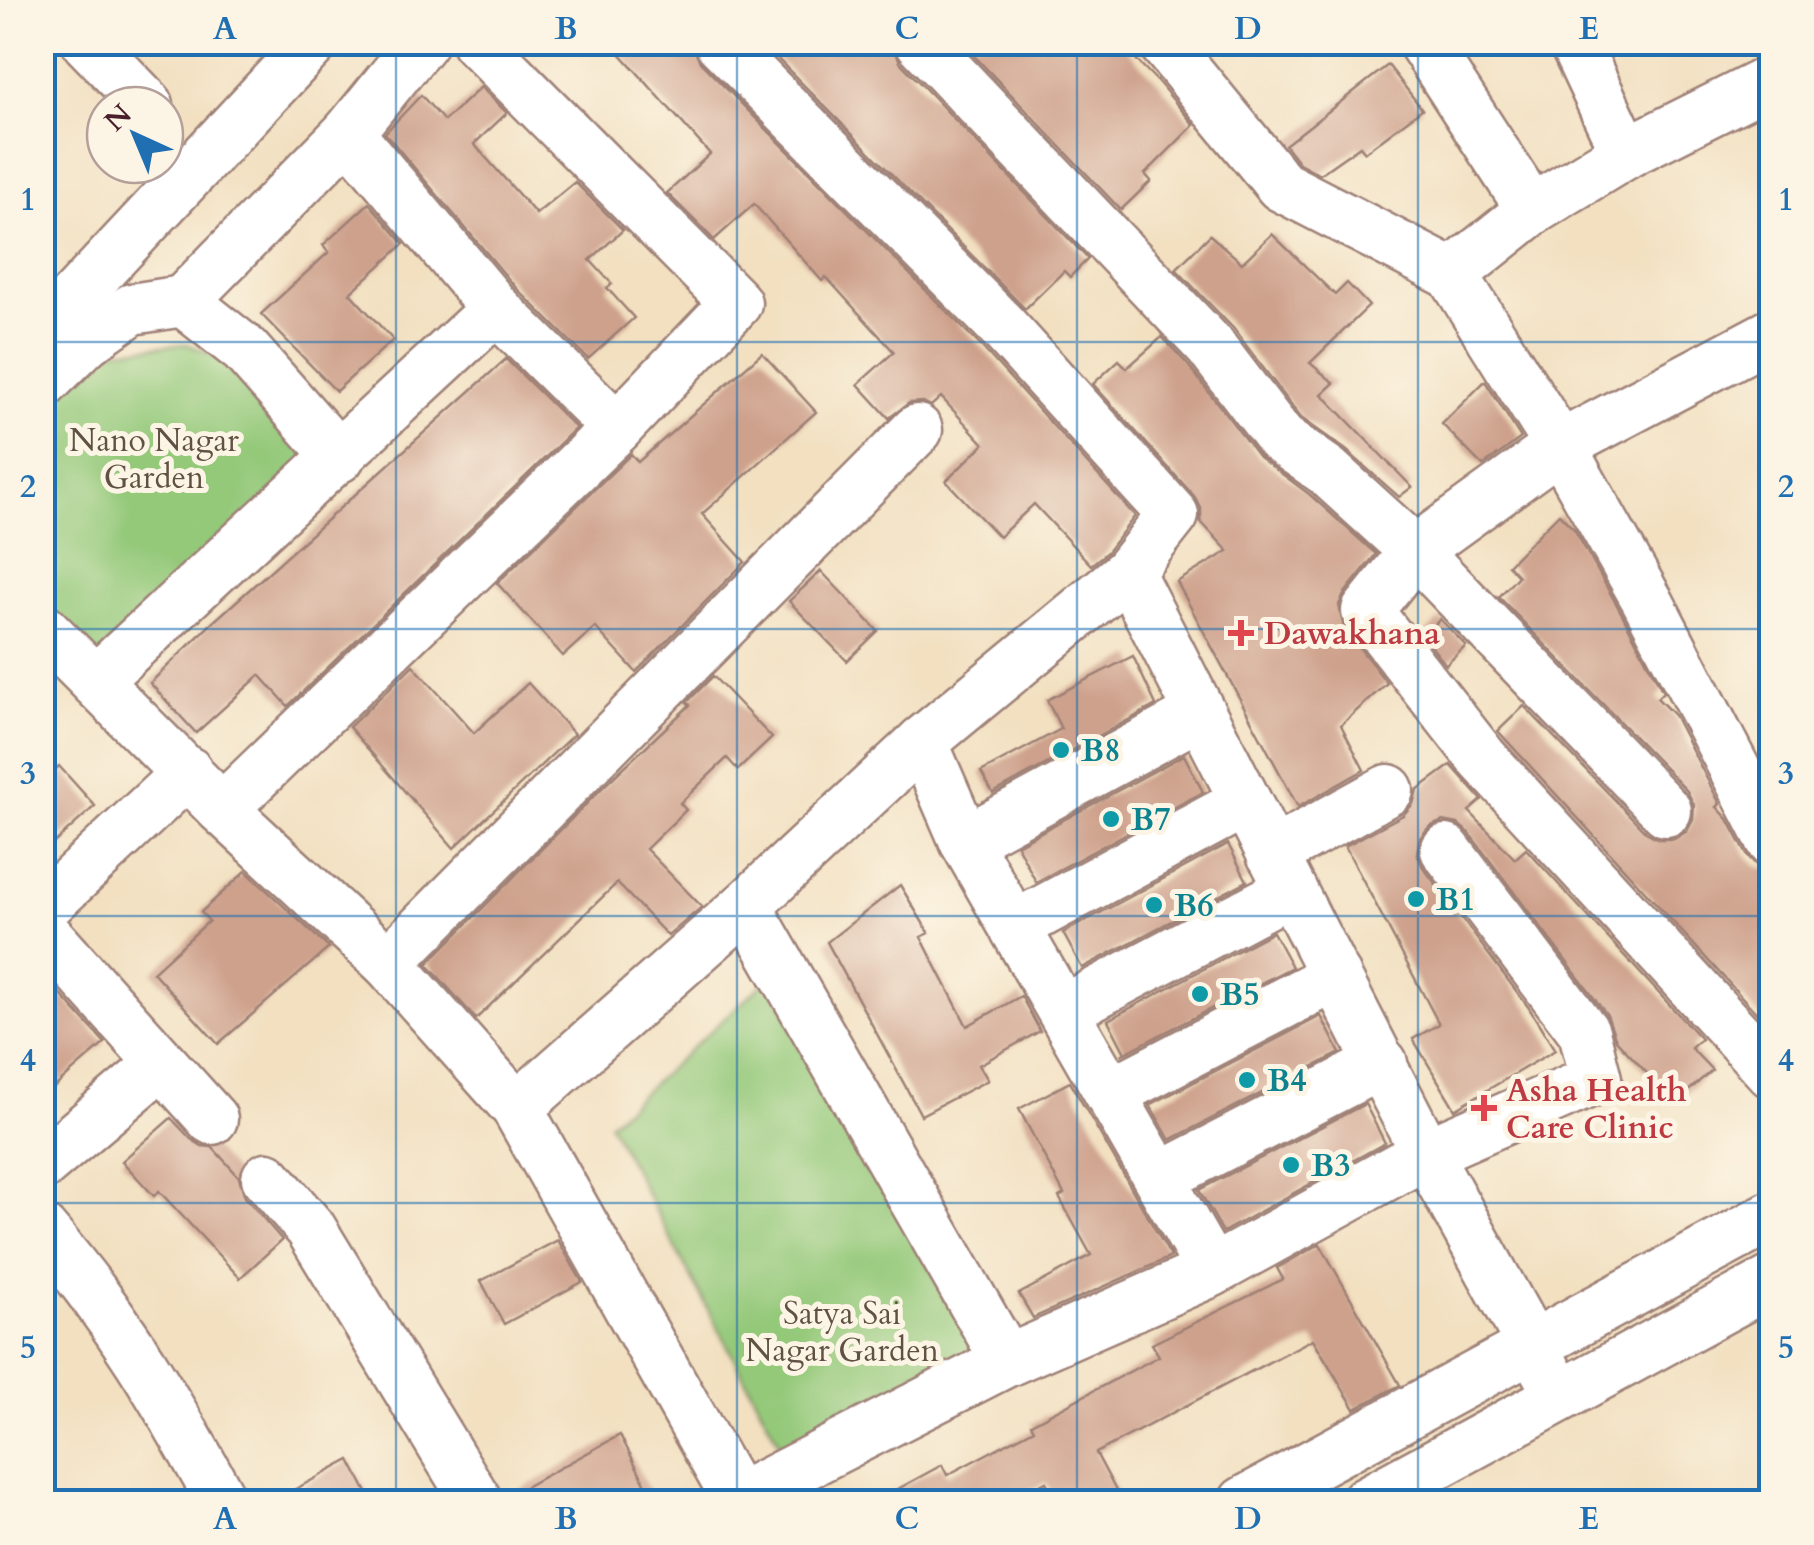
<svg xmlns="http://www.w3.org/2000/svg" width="1814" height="1545" font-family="Cardo,serif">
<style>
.green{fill:#94c97a;stroke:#6f7452;stroke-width:2.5}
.building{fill:#cea18c}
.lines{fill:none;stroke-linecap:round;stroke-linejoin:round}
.minor-casing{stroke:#9e8076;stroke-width:55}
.minor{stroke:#fff;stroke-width:50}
.grid{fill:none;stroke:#1f6fb2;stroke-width:2.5;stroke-opacity:0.55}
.health-dot{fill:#e0444e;stroke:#fcf5e5;stroke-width:4}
.culture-dot{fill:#0f9aa8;stroke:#fcf5e5;stroke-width:4}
.labels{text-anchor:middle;stroke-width:10;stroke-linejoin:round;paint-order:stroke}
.park-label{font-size:32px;fill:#605243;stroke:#fcf5e5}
.health-label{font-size:32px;font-weight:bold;fill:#be3a42;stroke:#fcf5e5;text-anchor:start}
.culture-label{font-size:32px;font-weight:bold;fill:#0d838f;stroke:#fcf5e5;text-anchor:start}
.neatline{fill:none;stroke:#1f6fb2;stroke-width:4}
.grid-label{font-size:32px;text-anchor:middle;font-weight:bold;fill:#1f6fb2}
</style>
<rect width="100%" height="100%" fill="#fcf5e5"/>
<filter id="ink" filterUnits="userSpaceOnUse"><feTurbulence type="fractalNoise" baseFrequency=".01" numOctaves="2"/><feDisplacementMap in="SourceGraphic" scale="20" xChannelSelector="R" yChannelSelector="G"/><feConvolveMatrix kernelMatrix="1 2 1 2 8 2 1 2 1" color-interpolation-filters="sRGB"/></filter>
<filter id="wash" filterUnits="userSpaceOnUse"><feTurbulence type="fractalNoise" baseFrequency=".0048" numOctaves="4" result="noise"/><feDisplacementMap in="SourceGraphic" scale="40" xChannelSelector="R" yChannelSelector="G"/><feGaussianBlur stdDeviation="2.25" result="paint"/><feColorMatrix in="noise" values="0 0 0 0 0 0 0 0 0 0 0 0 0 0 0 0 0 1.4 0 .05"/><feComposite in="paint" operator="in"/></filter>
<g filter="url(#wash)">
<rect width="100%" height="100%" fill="#f2e0c1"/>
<g class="green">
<path d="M187 344 220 357 314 462 96 667 43 613 42 405 103 351Z"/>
<path d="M768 979 994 1381 801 1484 609 1123Z"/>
</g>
<g id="blocks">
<g class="building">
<path d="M610 42H692L700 62 980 345 1135 516 1107 552 1091 565 1034 504 999 537 946 481 984 444 941 397 931 406 923 402 909 403 889 418 858 384 894 352 826 277 822 281 754 204 714 240 667 193 710 154Z"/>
<path d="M761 42H893L900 62 1088 259 1070 277 1064 271 1025 309Z"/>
<path d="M961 42H1119L1159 83 1194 125 1145 174 1151 181 1121 210Z"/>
<path d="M1388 65 1422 109 1365 152 1360 146 1320 174 1299 163 1285 145Z"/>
<path d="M481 87 507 113 474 144 536 214 575 182 623 230 590 260 612 284 607 288 634 318 588 359 517 289 385 133 421 95 444 121Z"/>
<path d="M369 203 404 244 350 293 393 340 336 391 261 314 329 252 323 245Z"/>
<path d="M1272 234 1335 295 1347 283 1369 306 1310 363 1334 383 1322 394 1412 487 1399 497 1346 450 1301 418 1233 328 1176 269 1210 235 1242 263Z"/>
<path d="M1162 337 1188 365 1259 457 1309 494 1376 554 1345 593 1339 605 1344 628 1387 683 1341 725 1364 770 1298 807 1177 582 1228 551 1201 522V508L1194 496 1093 384 1119 360 1127 368Z"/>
<path d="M762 353 816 412 702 514 745 562 636 672 595 627 563 656 497 583 631 454 638 462Z"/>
<path d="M506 359 576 428 288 706 260 675 196 733 150 683 211 624Z"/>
<path d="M1485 381 1521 438 1483 466 1442 424Z"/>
<path d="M1559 514 1574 529 1622 614 1663 692 1657 698 1674 715 1720 804 1717 807 1728 819 1747 855 1757 866 1772 870V1030L1498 731 1524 706 1646 832 1659 839H1674L1687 831 1693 820 1694 805 1687 791 1499 597 1518 576 1508 565Z"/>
<path d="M821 571 878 631 847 661 789 601Z"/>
<path d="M1440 619 1466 646 1446 665 1423 636Z"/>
<path d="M1133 656 1156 705 993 793 981 772 1061 729 1047 700Z"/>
<path d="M413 665 474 733 528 683 574 734 454 848 349 727Z"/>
<path d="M713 676 772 738 738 770 727 758 680 803 686 810 646 849 702 907 668 936 617 883 476 1019 427 964 605 785 690 705 687 702Z"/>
<path d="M1184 755 1203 792 1036 882 1017 845Z"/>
<path d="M1451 765 1482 800 1469 811 1515 859 1526 849 1701 1039 1691 1048 1712 1070 1675 1103 1616 1040 1607 1015 1469 833 1458 824 1443 821 1429 827 1420 838 1417 853 1423 867 1529 1008 1555 1050 1455 1109 1413 1039 1439 1024 1345 846 1403 815 1413 804 1417 790Z"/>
<path d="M59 766 95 806 42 854V781Z"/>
<path d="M1228 844 1247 881 1082 968 1063 933Z"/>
<path d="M246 871 329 948 218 1044 153 972 209 921 201 912Z"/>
<path d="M900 885 929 933 921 937 967 1026 1021 996 1040 1031 979 1065 988 1080 921 1115 827 942Z"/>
<path d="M1273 932 1292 967 1121 1055 1125 1053 1108 1020Z"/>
<path d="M42 974 105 1043 42 1098Z"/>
<path d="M1321 1016 1340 1053 1170 1140 1150 1105Z"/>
<path d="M1070 1082 1171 1257 1033 1318 1019 1294 1091 1255 1059 1197 1064 1194 1019 1109Z"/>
<path d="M1365 1104 1385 1143 1223 1232 1199 1190Z"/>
<path d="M171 1118 191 1139 202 1146 212 1147 239 1177 245 1197 282 1240 240 1278 159 1191 154 1196 122 1161Z"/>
<path d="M558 1240 582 1282 504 1324 481 1281Z"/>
<path d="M1320 1244 1400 1385 1355 1409 1313 1339 1096 1453 1122 1502H1057L1046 1482 1007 1502H874L942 1465 947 1475 1034 1429 1031 1424 1159 1356 1152 1344 1283 1279 1277 1268Z"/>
<path d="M620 1435 655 1502H506L505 1498Z"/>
<path d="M350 1460 372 1502H271Z"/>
</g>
</g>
</g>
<g filter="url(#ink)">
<use href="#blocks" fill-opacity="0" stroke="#9e8076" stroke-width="2.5"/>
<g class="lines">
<defs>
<g id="minor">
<path d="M87 42 148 105"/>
<path d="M921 42 1210 346 1281 439 1327 471 1415 551 1367 611 1483 759 1772 1073"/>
<path d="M1163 42 1281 186 1452 274 1560 446 1647 600 1772 841"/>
<path d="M1423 42 1532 210"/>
<path d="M1574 42 1626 153"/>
<path d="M348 133 422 42"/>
<path d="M1452 274 1532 210 1626 153 1772 80"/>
<path d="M496 309 617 428"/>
<path d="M59 314 313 42"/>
<path d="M86 341 132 309 183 301 245 350 339 457"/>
<path d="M42 384 86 341 62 317"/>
<path d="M1128 572 1426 1153 1560 1396"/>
<path d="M42 628 222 809 388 963 517 1108 737 1499 1007 1361 1212 1271 965 841 922 742 1128 572 1173 515 1001 325 720 42"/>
<path d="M95 681 496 309 348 133 183 301"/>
<path d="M222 809 617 428 736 303 477 42"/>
<path d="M1666 811 1415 551 1560 446 1772 334"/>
<path d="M965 841 1199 714"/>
<path d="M1272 854 1388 790"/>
<path d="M746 906 1007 1361"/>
<path d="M42 909 188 772"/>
<path d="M1015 926 1245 802"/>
<path d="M42 930 212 1119"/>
<path d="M388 963 917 430"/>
<path d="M1064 1010 1291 890"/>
<path d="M1111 1093 1336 976"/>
<path d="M517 1108 746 906 922 742"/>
<path d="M42 1165 161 1064"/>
<path d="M267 1178 311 1229 477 1502"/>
<path d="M1160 1178 1382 1063"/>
<path d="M42 1230C117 1316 168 1403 222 1502"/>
<path d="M1212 1271 1426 1153 1596 1079 1584 1032 1446 850"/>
<path d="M1244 1502 1772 1216"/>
<path d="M1366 1502 1772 1281"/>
</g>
</defs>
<use href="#minor" class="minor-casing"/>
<use href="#minor" class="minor"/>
</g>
</g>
<path class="grid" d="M396 42V1502M737 42V1502M1077 42V1502M1418 42V1502M42 342H1772M42 629H1772M42 916H1772M42 1203H1772"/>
<g class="health-dot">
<path d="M1236 618h10v10h10v10h-10v10h-10v-10h-10v-10h10z"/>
<path d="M1479 1093h10v10h10v10h-10v10h-10v-10h-10v-10h10z"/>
</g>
<g class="culture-dot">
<circle cx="1061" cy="750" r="10"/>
<circle cx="1111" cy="819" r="10"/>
<circle cx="1416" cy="899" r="10"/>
<circle cx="1154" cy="905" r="10"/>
<circle cx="1200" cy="994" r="10"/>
<circle cx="1247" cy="1080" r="10"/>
<circle cx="1291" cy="1165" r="10"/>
</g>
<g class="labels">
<g class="park-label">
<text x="154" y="451">Nano Nagar<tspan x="154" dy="37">Garden</tspan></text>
<text x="842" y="1324">Satya Sai<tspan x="842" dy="37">Nagar Garden</tspan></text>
</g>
<g class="health-label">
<text x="1264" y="644">Dawakhana</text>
<text x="1506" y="1101">Asha Health<tspan x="1506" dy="37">Care Clinic</tspan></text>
</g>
<g class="culture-label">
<text x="1081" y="761">B8</text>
<text x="1131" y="830">B7</text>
<text x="1436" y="910">B1</text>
<text x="1174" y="916">B6</text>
<text x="1220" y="1005">B5</text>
<text x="1267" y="1091">B4</text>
<text x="1311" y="1176">B3</text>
</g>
</g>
<rect width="1814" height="1545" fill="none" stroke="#fcf5e5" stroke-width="110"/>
<g transform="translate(135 135) rotate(316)"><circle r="48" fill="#fcf5e5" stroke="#b59f9b" stroke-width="2.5"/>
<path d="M0-8L18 38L0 25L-18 38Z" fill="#1f6fb2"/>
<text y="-15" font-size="28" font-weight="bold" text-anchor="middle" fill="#4a1f2b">N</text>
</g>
<rect x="55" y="55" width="1704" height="1435" class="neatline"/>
<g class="grid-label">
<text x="225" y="39">A</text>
<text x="566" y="39">B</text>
<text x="907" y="39">C</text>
<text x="1248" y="39">D</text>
<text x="1589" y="39">E</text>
<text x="28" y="210">1</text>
<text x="1786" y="210">1</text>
<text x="28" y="497">2</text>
<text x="1786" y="497">2</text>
<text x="28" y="784">3</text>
<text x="1786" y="784">3</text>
<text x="28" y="1071">4</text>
<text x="1786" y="1071">4</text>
<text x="28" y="1358">5</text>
<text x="1786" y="1358">5</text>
<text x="225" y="1529">A</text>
<text x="566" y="1529">B</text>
<text x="907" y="1529">C</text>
<text x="1248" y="1529">D</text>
<text x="1589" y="1529">E</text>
</g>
</svg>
